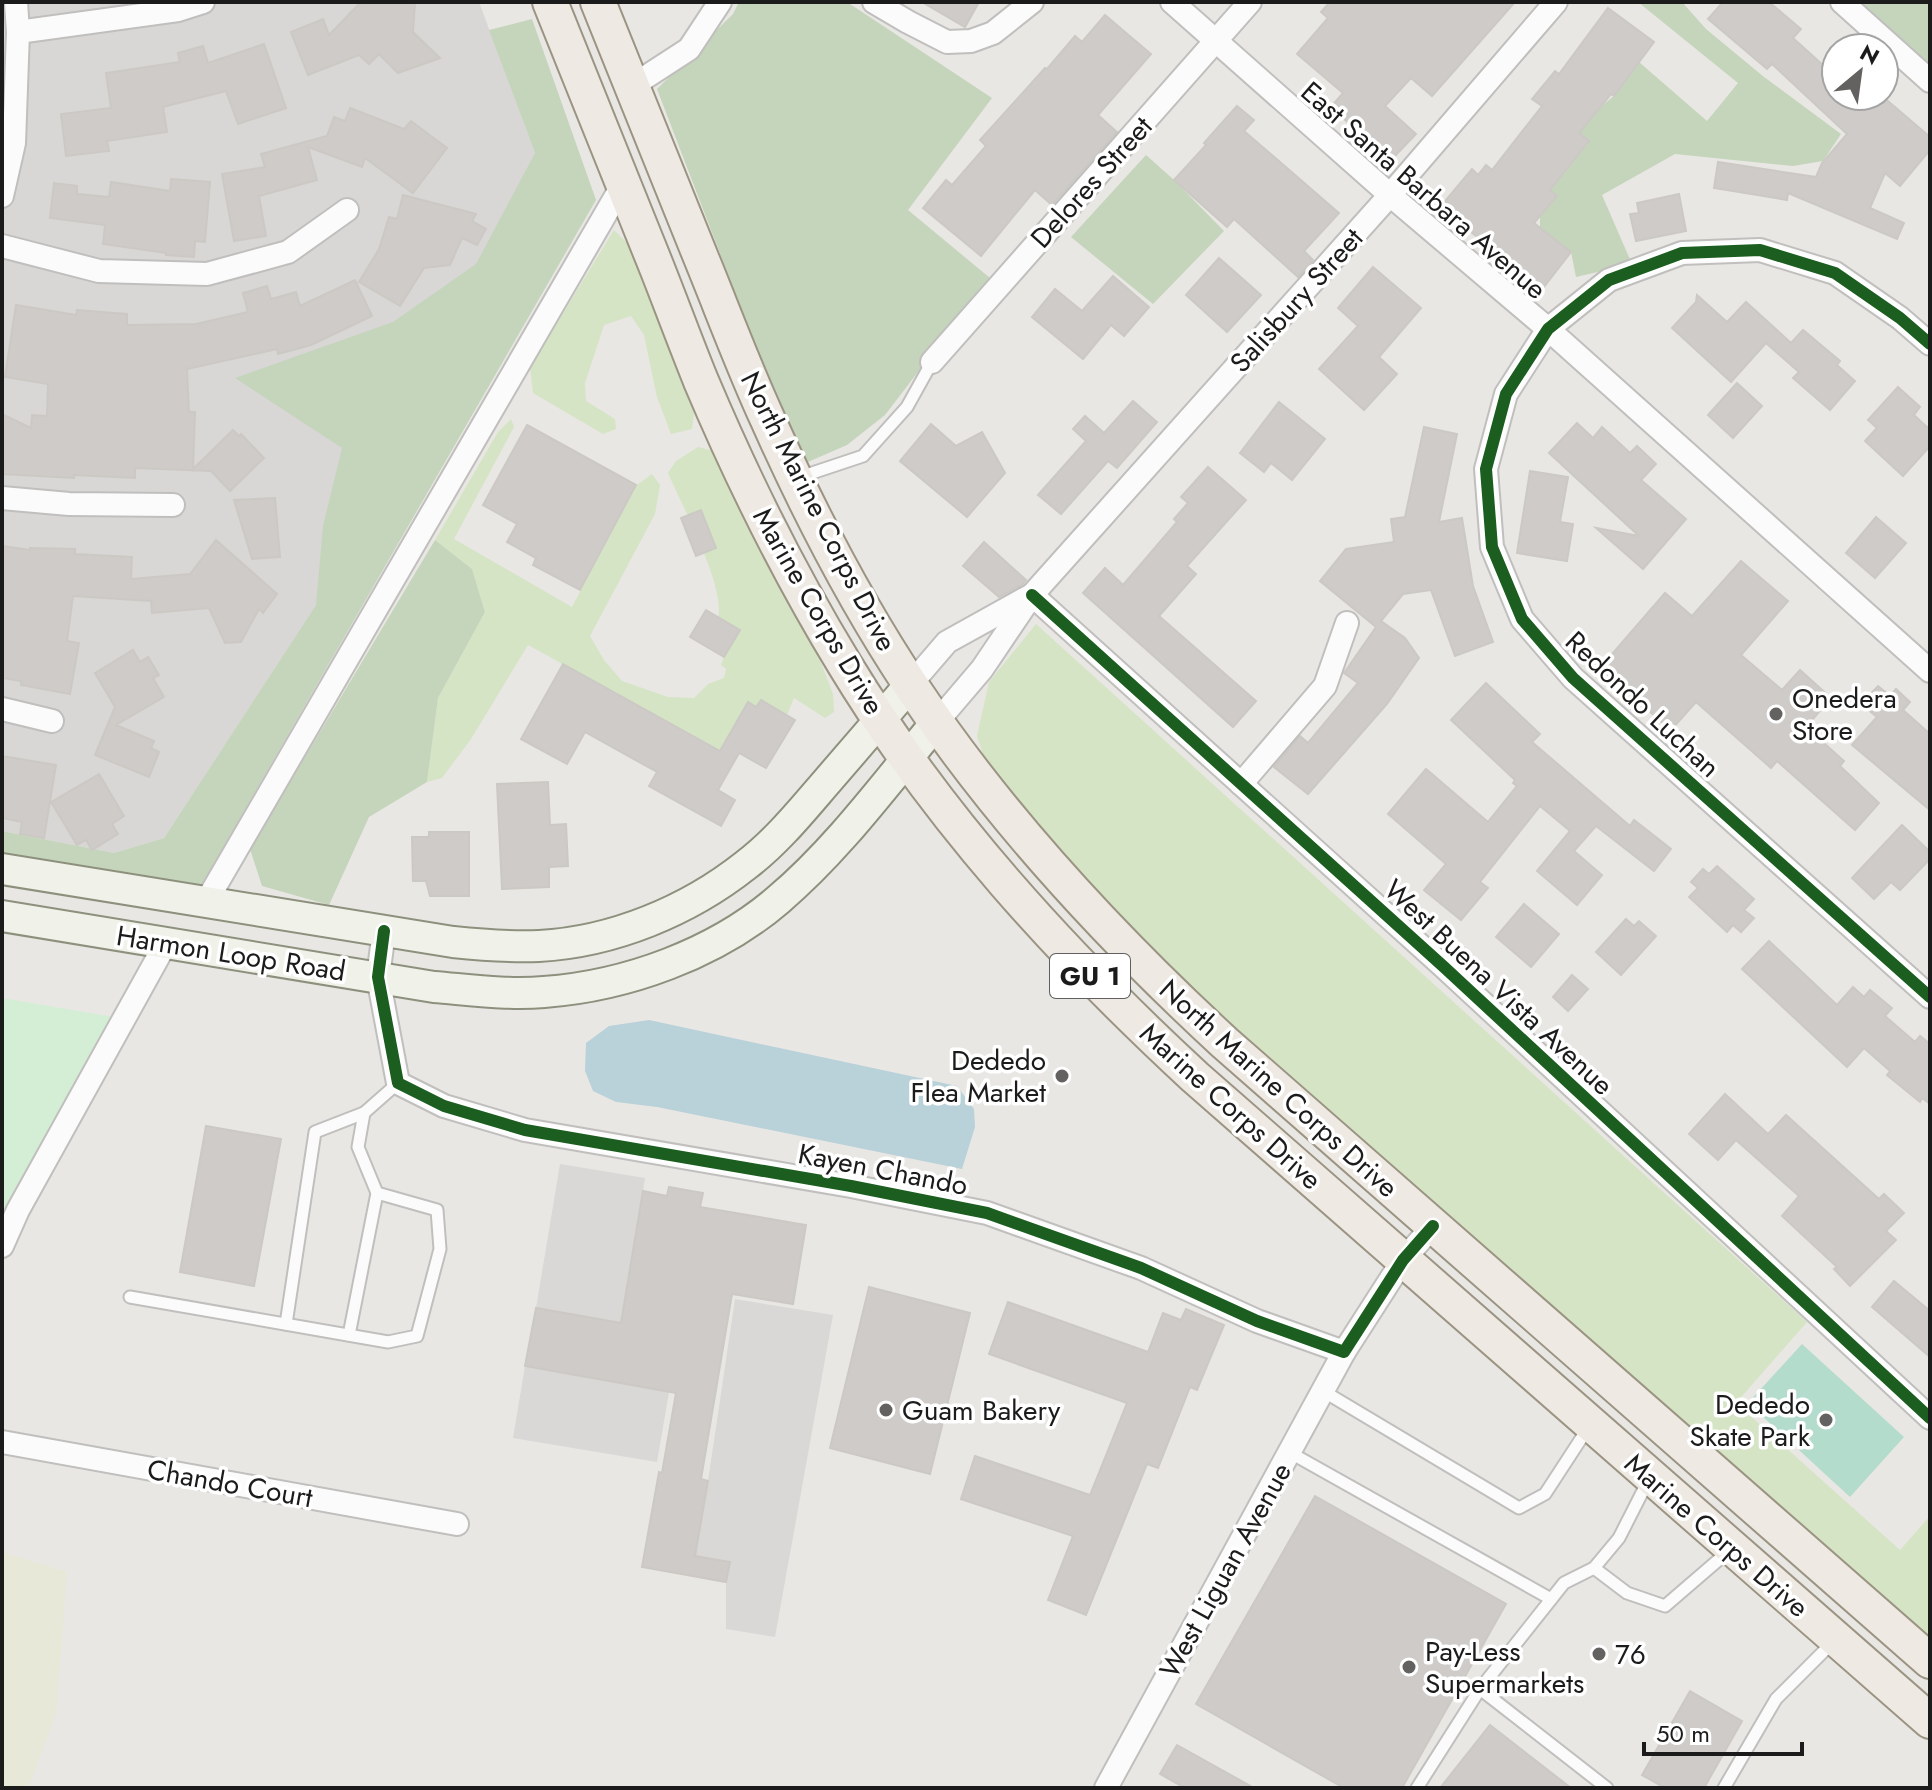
<svg xmlns="http://www.w3.org/2000/svg" width="1932" height="1790" font-family="Jost,sans-serif">
<style>
.residential{fill:#d8d7d5}
.farmland{fill:#e7e8d7}
.grass{fill:#d4e4c4}
.forest{fill:#c4d5bb}
.park{fill:#d3eed4}
.pitch{fill:#b3dccc}
.parking{fill:#d9d8d7}
.water{fill:#b9d1d9}
.building{fill:#cecbc8;stroke:#ccc9c5;stroke-width:2}
.lines{fill:none;stroke-linecap:round;stroke-linejoin:round}
.lane-casing{stroke:#c0bfbe;stroke-width:15}
.street-casing{stroke:#c0bfbe;stroke-width:26}
.secondary-casing{stroke:#8e907e;stroke-width:34}
.primary-casing{stroke:#9c9483;stroke-width:38}
.lane{stroke:#fcfbfb;stroke-width:11}
.street{stroke:#fcfbfb;stroke-width:22}
.secondary{stroke:#f0f1e9;stroke-width:30}
.primary{stroke:#eeeae3;stroke-width:34}
.cycleway-casing{stroke:#fff;stroke-width:17}
.cycleway{stroke:#1b5e20;stroke-width:12}
.poi-dot{fill:#636261;stroke:#fff;stroke-width:3}
.labels{text-anchor:middle;stroke-width:7;stroke-linejoin:round;paint-order:stroke}
.shield{fill:#fff;stroke:#5f5f5f;stroke-width:2}
.shield-label{font-size:26px;font-weight:bold;fill:#1b1b1b}
.street-label{font-size:28px;fill:#1b1b1b;stroke:#fff}
.poi-label{font-size:28px;fill:#1b1b1b;stroke:#fff;text-anchor:start}
</style>
<rect width="100%" height="100%" fill="#e9e7e3"/>
<path class="residential" d="M2 2H479L535 153 358 541 164 838 114 853 2 831Z"/>
<path class="farmland" d="M2 1552 67 1572 56 1714 28 1788H2Z"/>
<g class="grass">
<path d="M614 230 631 247 696 398 692 429 671 434 657 397 644 335 631 316 604 325 585 383 586 401 615 419 616 429 603 434 533 393 530 367Z"/>
<path d="M511 419 514 427 454 539 572 607 637 485 652 474 660 485 655 514 590 636 604 660 622 681 668 697 694 698 708 684 724 678 726 669 721 665 724 657 739 630 718 617C726 588 681 503 668 473L676 461 698 447 714 451 820 660 833 694 834 712 825 718 794 698 787 715 761 700 721 751 528 645 471 739 442 778 427 782 438 698 485 612 472 569 435 540 498 432Z"/>
<path d="M1036 624 1807 1322 1736 1403 1900 1550 1930 1516V1637L1196 1000 995 790 977 736 989 682Z"/>
</g>
<g class="forest">
<path d="M739 2H847L992 98 908 210 990 278 885 415 847 445 801 465 657 89 733 14Z"/>
<path d="M1638 2H1682L1706 29 1764 77 1841 134 1823 161 1793 166 1675 154 1602 195 1632 264 1576 277 1571 252 1540 227V217L1556 196 1550 190 1589 142 1579 133 1600 107 1614 96 1639 62 1707 121 1738 83Z"/>
<path d="M1863 2H1930V67L1860 5Z"/>
<path d="M532 19 596 200 198 891 2 853V831L114 853 164 838 316 605 323 526 342 448 235 378 393 322 476 264 535 153 489 30Z"/>
<path d="M1146 155 1174 180 1224 231 1153 304 1071 237Z"/>
<path d="M435 540 472 569 485 612 438 698 427 782 369 817 329 905 262 886 250 849Z"/>
</g>
<path class="park" d="M2 998 131 1020 2 1254Z"/>
<path class="pitch" d="M1802 1344 1904 1437 1850 1497 1748 1403Z"/>
<g class="parking">
<path d="M560 1164 645 1178 621 1323 536 1308Z"/>
<path d="M735 1299 833 1315 775 1637 726 1629V1582L730 1563 695 1556 708 1481Z"/>
<path d="M525 1366 669 1392 657 1462 513 1438Z"/>
</g>
<path class="water" d="M649 1020 957 1086 974 1109 975 1127 962 1169 657 1107 616 1102 593 1091 585 1071 586 1043 609 1026Z"/>
<g class="building">
<path d="M361 2H415L413 32 440 58 398 73 379 54 369 64 359 55 308 75 291 32 323 19 329 35Z"/>
<path d="M922 2H979L965 27Z"/>
<path d="M1330 2H1515L1432 96 1411 78 1385 106 1416 134 1390 161 1331 107 1343 93 1297 54 1328 18 1321 12Z"/>
<path d="M1723 2H1769L1801 29 1793 38 1836 77V96H1882L1930 137V150L1900 186 1885 173 1870 208 1904 223 1897 239 1788 193 1787 200 1714 188 1718 162 1816 177 1822 163 1847 134 1772 64 1767 69 1708 19Z"/>
<path d="M1608 8 1654 42 1614 96 1611 94 1579 133 1589 141 1550 190 1557 196 1534 223 1571 252 1540 292 1494 255 1496 252 1440 207 1472 169 1478 175 1486 165 1492 170 1542 106 1532 99 1555 71 1559 74Z"/>
<path d="M1105 15 1151 54 1098 115 1117 132 1052 205 1035 190 981 256 923 208 946 180 952 185 986 146 980 140 1045 68 1047 69 1075 36 1082 42Z"/>
<path d="M264 44 286 108 238 124 226 91 163 107 167 132 107 141 109 151 66 156 61 114 111 108 106 73 180 62 178 53 203 46 208 63Z"/>
<path d="M1237 106 1254 120 1244 131 1339 213 1304 251 1313 260 1298 277 1234 219 1227 227 1174 180 1206 145 1204 143Z"/>
<path d="M350 108 404 129 411 121 447 148 413 193 365 158 362 167 308 147 317 180 259 196 266 236 234 241 222 174 265 167 261 154 327 136 334 117 345 121Z"/>
<path d="M171 179 210 182 205 242 195 241 194 257 166 255V253L103 244 105 225 50 218 54 183 77 186V194L109 197 111 182 170 191Z"/>
<path d="M1679 194 1686 231 1636 241 1630 214 1639 213 1637 203Z"/>
<path d="M403 195 476 214 472 221 486 229 477 245 462 238 450 265 424 268 400 306 359 282 379 249 389 217 397 219Z"/>
<path d="M1219 258 1261 295 1227 332 1186 295Z"/>
<path d="M1373 267 1421 308 1379 357 1397 374 1364 410 1319 369 1358 326 1338 308Z"/>
<path d="M1113 276 1149 307 1124 336 1111 325 1083 359 1032 317 1055 289 1082 311Z"/>
<path d="M355 280 372 316 311 345 278 354 277 349 187 369 189 412H195L193 469 233 430 239 436 241 434 264 458 230 491 211 471 135 468V478L74 475V478L2 474V414L31 428 32 415 47 416 48 384 5 377 16 305 76 315 77 310 127 314V325L196 324 248 312 243 293 267 286 271 299 296 292 300 306Z"/>
<path d="M1697 295 1727 322 1746 302 1791 343 1803 330 1840 361 1837 365 1855 381 1830 410 1793 378 1799 372 1766 343 1731 382 1672 328 1696 302Z"/>
<path d="M1737 383 1762 406 1733 438 1708 415Z"/>
<path d="M1898 387 1920 407 1914 415 1930 430V446L1903 476 1865 441 1877 428 1868 420Z"/>
<path d="M1133 401 1157 422 1117 468 1108 461 1061 514 1038 495 1086 441 1073 429 1085 416 1104 433Z"/>
<path d="M1279 402 1325 439 1292 480 1271 463 1264 472 1240 453Z"/>
<path d="M1577 423 1593 438 1602 427 1630 453 1637 446 1656 464 1641 480 1686 519 1643 569 1596 528 1639 536 1549 453Z"/>
<path d="M931 424 956 446 982 432 1005 473 967 517 900 461Z"/>
<path d="M527 425 636 485 580 590 533 565 536 558 507 542 517 524 483 505Z"/>
<path d="M1424 427 1457 434 1439 522 1462 518 1473 586 1493 642 1455 656 1431 590 1403 594 1381 621 1405 638 1419 658 1387 704 1308 794 1274 767 1300 736 1308 743 1358 683 1344 673 1376 627 1320 581 1346 549 1394 542 1391 519 1405 517Z"/>
<path d="M1208 467 1246 500 1187 566 1196 574 1159 616 1256 701 1233 727 1083 593 1105 568 1123 585 1177 522 1174 519 1188 503 1181 497Z"/>
<path d="M1530 471 1568 477 1560 522 1573 524 1567 561 1517 553Z"/>
<path d="M275 498 280 557 252 559 234 500Z"/>
<path d="M701 510 716 548 696 556 681 518Z"/>
<path d="M1876 517 1906 543 1875 578 1846 553Z"/>
<path d="M216 540 277 594 263 613 259 609 241 642 225 643 209 608 152 613 151 601 73 596 67 641 79 643 70 694 21 685V681L2 678V546L30 550V548L75 549V554L132 557 131 579 190 574Z"/>
<path d="M984 542 1026 580 1022 585 999 597 963 566Z"/>
<path d="M1741 561 1788 601 1741 655 1782 690 1800 670 1831 698 1806 727 1844 761 1840 766 1879 803 1855 830 1777 761 1771 768 1696 702 1671 730 1600 668 1665 593 1692 616Z"/>
<path d="M706 610 740 630 724 657 690 637Z"/>
<path d="M133 650 140 662 148 657 159 675 153 678 164 697 116 725 154 741 151 748 159 752 149 777 95 755 115 707 95 673Z"/>
<path d="M563 664 720 751 748 702 756 707 761 700 795 720 766 768 739 753 718 790 735 800 721 826 649 786 657 772 585 732 567 764 521 739Z"/>
<path d="M1486 683 1540 734 1532 742 1630 826 1634 820 1671 849 1654 871 1596 826 1574 851 1602 875 1577 905 1537 871 1570 831 1540 806 1480 882 1488 888 1461 920 1424 890 1446 864 1388 814 1426 769 1488 822 1517 786 1513 783 1515 780 1451 720Z"/>
<path d="M1878 686 1890 696 1896 689 1910 702 1903 710 1930 734V810L1852 745 1877 717 1861 704Z"/>
<path d="M2 756 56 765 44 838 20 834 22 822 2 818Z"/>
<path d="M99 774 124 816 112 824 118 834 92 850 86 840 77 845 51 802Z"/>
<path d="M548 782 550 825 566 824 568 866 549 867V887L502 889 497 784Z"/>
<path d="M1902 825 1930 852V859L1900 890 1891 882 1874 899 1852 878Z"/>
<path d="M429 832H469V896H430L426 881H413L412 837H429Z"/>
<path d="M1717 866 1754 899 1744 910 1754 918 1741 932 1733 925 1727 932 1689 897 1698 888 1691 882 1703 869 1709 874Z"/>
<path d="M1524 904 1559 934 1531 967 1496 937Z"/>
<path d="M1626 919 1634 926 1639 921 1656 936 1621 975 1596 952Z"/>
<path d="M1769 941 1837 1005 1853 987 1864 997 1870 990 1892 1008 1885 1016 1915 1042 1920 1036 1930 1044V1104L1922 1098 1920 1102 1887 1075 1890 1071 1864 1048 1847 1067 1742 969Z"/>
<path d="M1572 975 1588 989 1568 1011 1553 997Z"/>
<path d="M1725 1094 1768 1134 1786 1115 1879 1199 1884 1194 1904 1213 1886 1231 1896 1240 1850 1286 1834 1269 1837 1267 1782 1216 1799 1196 1736 1140 1718 1160 1689 1134Z"/>
<path d="M206 1126 281 1139 254 1286 180 1272Z"/>
<path d="M669 1187 703 1193 700 1207 806 1225 793 1304 732 1294 701 1479 708 1481 695 1556 730 1562 726 1582 642 1567 659 1472 662 1473 676 1393 525 1366 536 1308 621 1323 643 1191 667 1196Z"/>
<path d="M1894 1281 1930 1311V1357L1872 1307Z"/>
<path d="M869 1287 970 1313 930 1474 830 1448Z"/>
<path d="M1008 1302 1148 1352 1163 1313 1181 1320 1186 1309 1224 1325 1197 1390 1190 1387 1158 1468 1147 1464 1086 1615 1048 1600 1073 1536 961 1499 975 1456 1090 1495 1127 1403 989 1354Z"/>
<path d="M1315 1496 1506 1604 1402 1788H1344L1196 1704Z"/>
<path d="M1690 1691 1742 1721 1704 1788H1665L1642 1775Z"/>
<path d="M1490 1725 1571 1788H1440Z"/>
<path d="M1177 1745 1254 1788H1185L1160 1774Z"/>
</g>
<g class="lines">
<defs>
<g id="lane">
<path d="M800 477 863 456 907 407 932 362"/>
<path d="M130 1297 388 1342 417 1336 440 1249 437 1210 377 1193 358 1147 364 1113 398 1083"/>
<path d="M286 1324 315 1132 364 1113"/>
<path d="M349 1335 377 1193"/>
<path d="M1323 1391 1519 1508 1545 1494 1590 1425"/>
<path d="M1289 1452 1551 1599"/>
<path d="M1594 1568 1627 1593 1665 1606 1730 1550"/>
<path d="M1480 1689 1607 1788"/>
<path d="M1417 1788 1480 1689 1564 1583 1594 1568 1619 1538 1649 1479"/>
<path d="M1724 1788 1776 1699 1833 1642"/>
</g>
<g id="street">
<path d="M874 2 908 22 947 42 971 41 993 33 1032 2"/>
<path d="M1172 2 1390 195 1548 329 1930 671"/>
<path d="M1842 2 1930 81"/>
<path d="M18 32 178 10 203 2"/>
<path d="M632 86 689 49 720 2"/>
<path d="M2 196 14 143 18 32 16 2"/>
<path d="M2 246 99 271 207 274 288 252 347 210"/>
<path d="M1930 344 1900 318 1835 273 1760 250 1682 253 1609 280 1548 329 1506 394 1486 469 1492 547 1522 619 1573 678 1930 997"/>
<path d="M932 362 1250 2"/>
<path d="M2 498 69 504 173 505"/>
<path d="M1032 595 1444 967 1930 1418"/>
<path d="M910 685 947 642 1028 597"/>
<path d="M2 709 52 721"/>
<path d="M936 723 982 669 1032 595 1390 195 1556 2"/>
<path d="M1241 784 1325 686 1347 623"/>
<path d="M206 902 623 184"/>
<path d="M384 931 378 977 398 1083 444 1106 525 1130 851 1186 987 1213 1141 1268 1257 1321 1344 1352 1403 1260 1433 1226"/>
<path d="M2 1246 18 1210 166 943"/>
<path d="M2 1442 457 1524"/>
<path d="M1106 1788 1344 1352"/>
</g>
<g id="secondary">
<path d="M2 869 453 942C482 945 510 947 539 946 613 942 688 911 746 865 775 843 799 814 823 786 852 752 881 719 910 685"/>
<path d="M2 916 434 987C471 990 507 995 544 992 626 986 715 954 778 900 838 849 886 783 936 723"/>
</g>
<g id="primary">
<path d="M550 2C586 91 621 179 657 268 672 306 686 344 701 381 742 478 790 575 845 665 939 820 1062 954 1195 1077L1930 1721"/>
<path d="M598 2C633 88 668 174 702 260 724 314 744 368 768 420 809 512 856 603 912 687 1000 819 1109 936 1225 1043L1930 1661"/>
</g>
</defs>
<use href="#lane" class="lane-casing"/>
<use href="#street" class="street-casing"/>
<use href="#secondary" class="secondary-casing"/>
<use href="#primary" class="primary-casing"/>
<use href="#lane" class="lane"/>
<use href="#street" class="street"/>
<use href="#secondary" class="secondary"/>
<use href="#primary" class="primary"/>
<defs>
<g id="cycleway">
<path d="M1930 344 1900 318 1835 273 1760 250 1682 253 1609 280 1548 329 1506 394 1486 469 1492 547 1522 619 1573 678 1930 997"/>
<path d="M1032 595 1444 967 1930 1418"/>
<path d="M384 931 378 977 398 1083 444 1106 525 1130 851 1186 987 1213 1141 1268 1257 1321 1344 1352 1403 1260 1433 1226"/>
</g>
</defs>
<use href="#cycleway" class="cycleway-casing"/>
<use href="#cycleway" class="cycleway"/>
</g>
<g class="poi-dot">
<circle cx="1776" cy="714" r="8"/>
<circle cx="1062" cy="1076" r="8"/>
<circle cx="886" cy="1410" r="8"/>
<circle cx="1826" cy="1420" r="8"/>
<circle cx="1599" cy="1654" r="8"/>
<circle cx="1409" cy="1667" r="8"/>
</g>
<g class="labels">
<rect class="shield" x="1050" y="954" width="80" height="44" rx="6"/>
<g class="shield-label">
<text x="1090" y="985">GU 1</text>
</g>
<g class="street-label">
<text transform="translate(1091 182) rotate(-48)" y="10">Delores Street</text>
<text transform="translate(1424 190) rotate(41)" y="10">East Santa Barbara Avenue</text>
<text transform="translate(1296 300) rotate(-48)" y="10">Salisbury Street</text>
<text transform="translate(819 511) rotate(63)" y="10">North Marine Corps Drive</text>
<text transform="translate(819 611) rotate(60)" y="10">Marine Corps Drive</text>
<text transform="translate(1643 704) rotate(43)" y="10">Redondo Luchan</text>
<text transform="translate(231 953) rotate(9)" y="10">Harmon Loop Road</text>
<text transform="translate(1499 987) rotate(43)" y="10">West Buena Vista Avenue</text>
<text transform="translate(1279 1088) rotate(42)" y="10">North Marine Corps Drive</text>
<text transform="translate(1231 1106) rotate(42)" y="10">Marine Corps Drive</text>
<text transform="translate(883 1169) rotate(11)" y="10">Kayen Chando</text>
<text transform="translate(230 1483) rotate(10)" y="10">Chando Court</text>
<text transform="translate(1717 1535) rotate(41)" y="10">Marine Corps Drive</text>
<text transform="translate(1225 1570) rotate(-61)" y="10">West Liguan Avenue</text>
</g>
<g class="poi-label">
<text x="1792" y="708">Onedera<tspan x="1792" dy="32">Store</tspan></text>
<text x="1046" y="1070" text-anchor="end">Dededo<tspan x="1046" dy="32">Flea Market</tspan></text>
<text x="1810" y="1414" text-anchor="end">Dededo<tspan x="1810" dy="32">Skate Park</tspan></text>
<text x="902" y="1420">Guam Bakery</text>
<text x="1425" y="1661">Pay-Less<tspan x="1425" dy="32">Supermarkets</tspan></text>
<text x="1615" y="1664">76</text>
</g>
</g>
<rect width="1932" height="1790" fill="none" stroke="#1b1b1b" stroke-width="8"/>
<g transform="translate(1860 72) rotate(29)"><circle r="38" fill="#ffffff" stroke="#a4a4a4" stroke-width="2"/>
<path d="M0-6L14 30L0 20L-14 30Z" fill="#636261"/>
<text y="-12" font-size="22" font-weight="bold" text-anchor="middle" fill="#1b1b1b">N</text>
</g>
<path d="M1644 1742v12h158v-12" fill="none" stroke="#1b1b1b" stroke-width="4"/>
<text x="1656" y="1742" font-size="24" fill="#1b1b1b" stroke="#ffffff" stroke-width="6" paint-order="stroke">50 m</text>
</svg>
